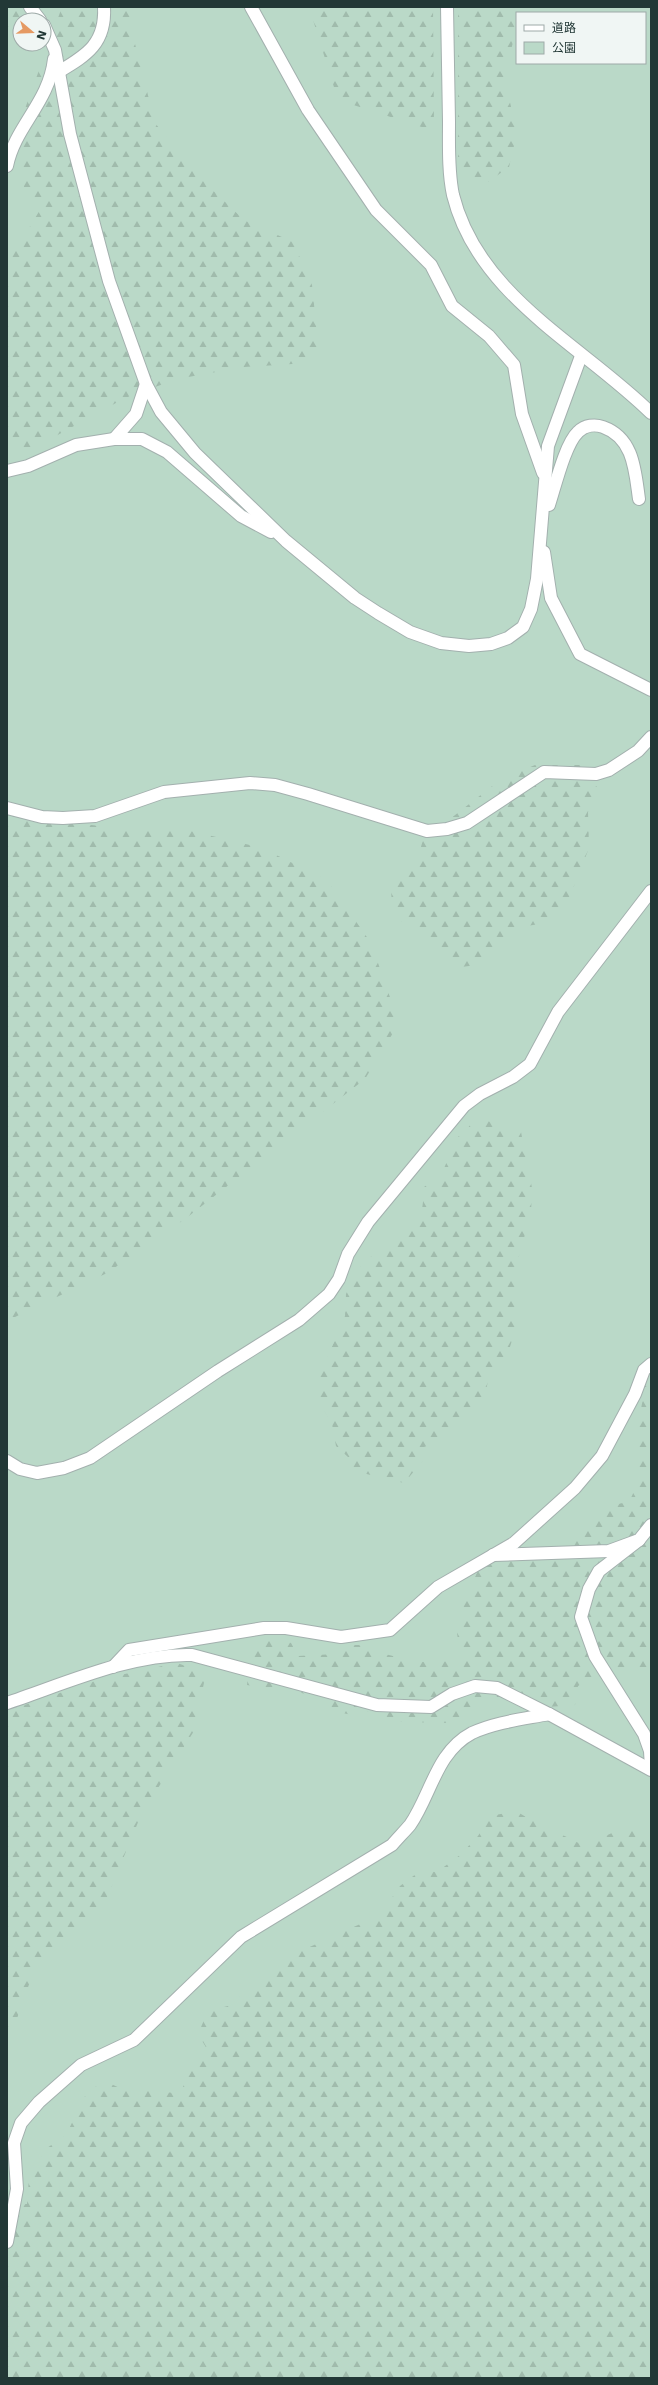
<svg xmlns="http://www.w3.org/2000/svg" width="658" height="2385" font-family="'DejaVu Sans','Noto Sans JP',sans-serif">
<style>
.green{fill:#bad9c8;fill-rule:evenodd}
.forest{fill:url(#forest-firs)}
.lines{fill:none;stroke-linecap:round;stroke-linejoin:round}
.minor-casing{stroke:#a3b0ae;stroke-width:14}
.minor{stroke:#fff;stroke-width:12}
</style>
<defs>
<pattern id="forest-firs" width="22" height="20" patternUnits="userSpaceOnUse"><rect width="22" height="20" fill="#bad9c8"/><path d="M5 1l3.5 6h-7zM16 11l3.5 6h-7z" fill="#a0bbac"/></pattern>
</defs>
<rect width="100%" height="100%" fill="#e0e9e7"/>
<path class="green" d="M7 7H651V2113L7 2367ZM517 13H645V63H517ZM20 20H44V44H20Z"/>
<g class="forest">
<path d="M7 7H30L7 40Z"/>
<path d="M62 7H130L131 28 155 123 199 177 244 220 293 242 312 285 319 353 292 364 244 367 177 379 125 398 23 454 7 437V272L12 256 43 205 24 188 18 128Z"/>
<path d="M309 7H433L434 131 338 100Z"/>
<path d="M458 7H521L519 13H517L516 31 504 76 517 133 509 167 481 187 458 172Z"/>
<path d="M535 765H580L603 795 588 812 589 848 570 896 552 922 514 928 485 964 461 967 437 952 392 913 391 885 415 867 423 840 500 780Z"/>
<path d="M7 814 107 827 191 831 262 848 327 880 371 943 399 1023 365 1079 185 1219 107 1273 15 1317H7Z"/>
<path d="M476 1117 521 1132 532 1188 531 1213 517 1263 516 1328 508 1353 488 1381 485 1395 475 1414 452 1426 444 1440 424 1447 422 1462 404 1483 350 1470 348 1457 336 1446 332 1424 320 1403V1375L345 1316 346 1294 359 1268 377 1251H388C398 1234 403 1236 415 1224 424 1215 423 1198 424 1187L441 1175 449 1157 452 1141 465 1132Z"/>
<path d="M651 1373V1676L634 1669 598 1674 578 1686 575 1705 547 1707 488 1696 451 1723 403 1722 369 1711 352 1715 333 1711 297 1690H279L247 1685 250 1657 261 1638H277L291 1643 298 1656 336 1654 347 1645H367L381 1653 417 1662 461 1661 457 1633 464 1604 478 1570 491 1562 563 1549C581 1524 597 1506 629 1502L639 1481 635 1443 646 1381Z"/>
<path d="M177 1663 206 1673 194 1731 141 1815 104 1905 33 1973 7 2047V1711L101 1679Z"/>
<path d="M516 1811C538 1825 561 1833 584 1846L614 1832 651 1829V2378H7V2205L27 2204 29 2178 47 2148 66 2135 88 2090 107 2082 126 2091 146 2089 180 2094 195 2059 207 2049 198 2034 208 2011 228 2006 292 1955 380 1915 400 1886 420 1871 437 1872 460 1855 478 1836 490 1816Z"/>
</g>
<g class="lines">
<defs>
<g id="minor">
<path d="M30 7 40 20"/>
<path d="M251 7 308 110 376 210 431 265 452 306 489 336 514 365 522 414 543 473"/>
<path d="M447 7C448 45 448 84 449 122 449 145 448 172 453 195 478 296 582 345 651 413"/>
<path d="M44 25 55 50 70 134 109 281 146 384 161 412 195 453 286 541 355 598 378 613 410 632 441 643 469 646 491 644 508 638 523 627 531 609 537 579 548 446 581 356"/>
<path d="M60 71C87 55 106 43 104 7"/>
<path d="M7 166C15 126 49 103 54 59"/>
<path d="M114 439 136 414 146 384"/>
<path d="M7 471 28 466 76 445 114 439H142L167 452 241 516 271 532"/>
<path d="M549 505C555 487 565 444 578 432 585 425 595 424 603 427 634 438 635 471 639 499"/>
<path d="M544 552 551 598 580 654 651 690"/>
<path d="M7 808 42 817 63 818 95 816 164 792 250 783 275 785 308 794 427 831 447 829 467 823 544 772 596 774 609 770 638 751 651 737"/>
<path d="M7 1461 20 1469 37 1473 64 1468 90 1458 218 1371 299 1320 329 1294 339 1279 348 1254 368 1222 464 1106 480 1094 513 1077 530 1064 558 1012 651 891"/>
<path d="M639 1540 599 1571 589 1589 581 1617 595 1656 644 1734 650 1751 651 1768"/>
<path d="M493 1555 609 1551 639 1540 651 1525"/>
<path d="M113 1667 129 1650 264 1628H286L341 1637 390 1630 438 1587 514 1543 575 1488 602 1456 635 1394 644 1370 651 1364"/>
<path d="M7 1703C64 1684 132 1653 192 1655L377 1705 431 1707 452 1694 475 1686 497 1688 549 1714 651 1770"/>
<path d="M7 2242 17 2189 14 2143 21 2123 39 2102 81 2065 134 2040 241 1937 392 1845C397 1839 404 1832 410 1825 431 1795 436 1752 472 1733 496 1722 524 1719 549 1714"/>
</g>
</defs>
<use href="#minor" class="minor-casing"/>
<use href="#minor" class="minor"/>
</g>
<rect width="658" height="2385" fill="none" stroke="#223836" stroke-width="16"/>
<rect x="516" y="12" width="130" height="52" fill="#f0f6f4" stroke="#9eaaa8"/>
<rect x="524" y="25" width="20" height="6" fill="#ffffff" stroke="#9eaaa8"/>
<text x="552" y="32" font-size="12" fill="#223836">道路</text>
<rect x="524" y="42" width="20" height="12" fill="#bad9c8" stroke="#9eaaa8"/>
<text x="552" y="52" font-size="12" fill="#223836">公園</text>
<g transform="translate(32 32) rotate(109)"><circle r="19" fill="#f0f6f4" stroke="#9eaaa8"/>
<path d="M0-3L7 15L0 10L-7 15Z" fill="#e59962"/>
<text y="-6" font-size="11" font-weight="bold" text-anchor="middle" fill="#223836">N</text>
</g>
</svg>
